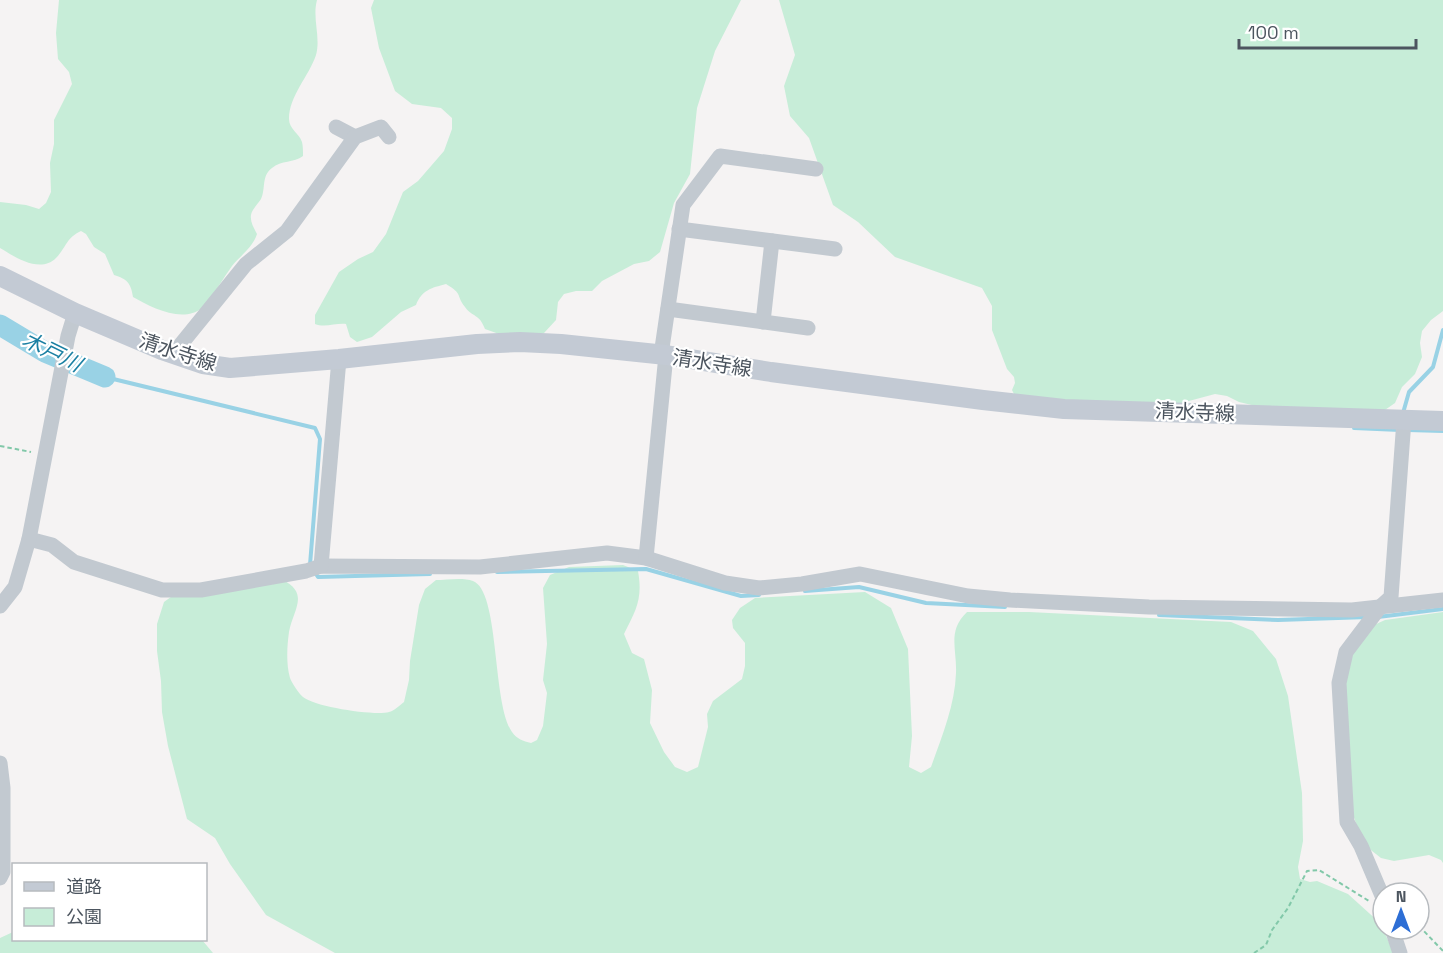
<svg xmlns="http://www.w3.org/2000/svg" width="1443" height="953" font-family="'Space Grotesk','Noto Sans JP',sans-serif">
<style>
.green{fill:#c7edd8}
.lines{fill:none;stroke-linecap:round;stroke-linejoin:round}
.stream{stroke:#99d2e5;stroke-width:4}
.river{stroke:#99d2e5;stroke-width:21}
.path{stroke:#82c8a9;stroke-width:2;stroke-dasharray:4.5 3;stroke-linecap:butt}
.minor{stroke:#c2c9d0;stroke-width:15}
.secondary{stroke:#c3cad4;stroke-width:20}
.labels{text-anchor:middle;stroke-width:4.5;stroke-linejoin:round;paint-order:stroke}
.street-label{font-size:20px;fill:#4c555f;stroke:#fff}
.water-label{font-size:21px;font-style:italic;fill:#1b80a3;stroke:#fff}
</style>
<rect width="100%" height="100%" fill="#f5f3f3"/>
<g class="green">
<path d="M59 0H317C312 19 321 37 316 55 309 76 289 96 289 119 289 129 299 133 302 142 303 146 303 152 303 156 294 163 281 160 272 168 261 176 266 189 261 199 258 204 252 209 251 215 250 222 254 228 257 234 253 247 241 255 232 266 224 277 211 300 202 308 182 324 151 307 133 297 131 283 127 279 114 275L105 254 94 247 86 234 81 231C66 238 66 248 56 258 40 274 15 257 0 248V202L26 205 39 209 46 203 51 192 50 163 54 144V120L72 84 69 72 58 59 56 33Z"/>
<path d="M374 0H741L715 51 697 108 690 174 674 203 660 252 649 261 634 264 602 281 592 291H576L564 294 558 302 556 320 544 333 499 334 485 329C479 313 473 318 465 307 455 294 464 295 446 284 431 288 422 290 416 305L401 312 372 337 357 342 350 337 346 324C336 323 324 328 315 324V315L339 272 358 259 373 252 386 234 403 192 418 181 444 151 452 129V118L441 108 412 104 395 91 379 48 371 8Z"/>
<path d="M779 0H1443V311L1431 320 1422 331 1420 343 1422 357 1415 374 1402 387 1395 403 1382 412 1273 410 1239 402 1227 396 1215 394 1174 405 1051 402 1015 396 1012 390 1015 383 1014 377 1007 369 992 330V306L982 288 895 257 858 222 833 205 809 138 790 116 784 86 795 55Z"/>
<path d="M623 565 638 571C643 599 636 610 624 634L632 653 644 659 652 690 650 723 664 752 675 767 687 772 698 767 708 727 707 714 713 701 742 679 745 666V643L733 628 732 620 740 608 755 598 865 592 891 608 908 649 912 736 909 767 921 773 931 767C942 736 955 705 956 673 957 649 947 631 967 612H1029L1231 622 1253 631 1276 659 1288 696 1302 793 1303 841 1298 867 1300 879 1310 882 1317 881 1348 894 1380 923 1394 953H335L266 915 230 864 215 838 187 819 168 746 162 712 161 681 157 651V624L164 602 175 594 283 580C310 594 293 610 289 632 287 646 286 664 290 678 292 683 299 694 303 697 315 707 375 716 389 712 394 711 400 705 404 702L409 680 410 661 419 605 425 589 436 580C446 580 463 577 473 581 500 591 492 704 512 732 517 739 523 741 531 743L537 740 543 726 547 693 543 680 547 644 543 588 550 575 569 567Z"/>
<path d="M1443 612V863L1441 860 1429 855 1394 861 1381 858 1367 847 1358 829 1350 806 1342 687 1357 640 1374 625 1385 620Z"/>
<path d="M13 932 14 940H202L213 953H0V938Z"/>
</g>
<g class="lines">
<g class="stream">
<path d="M105 377 315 428 320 439 310 565"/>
<path d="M1403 413 1409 392 1433 367 1443 330"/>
<path d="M1354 428 1400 430"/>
<path d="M1408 430 1443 431"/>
<path d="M314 571 318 577 430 574"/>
<path d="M497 572 646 569 741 596 759 595"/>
<path d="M805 591 859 587 926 603 1005 607"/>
<path d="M1159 615 1278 620 1368 617"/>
<path d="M1378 617 1443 609"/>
</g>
<path class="river" d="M0 325 45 352 105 377"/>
<g class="path">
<path d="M0 446 31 452"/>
<path d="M1419 926 1443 951"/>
<path d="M1254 953 1266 945 1272 930 1288 908 1307 871 1319 870 1369 901"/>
</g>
<g class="minor">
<path d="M336 127 355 137"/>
<path d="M679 229 835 249"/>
<path d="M668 309 808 328"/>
<path d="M763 322 772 241"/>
<path d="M173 354 246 264 287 231 355 137 381 127 389 137"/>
<path d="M661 355 683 205 720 156 816 169"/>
<path d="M29 539 52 545 74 562 162 590H201L306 571 321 566 480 567 607 553 646 558 725 583 759 588 802 584 860 574 968 596 1010 600 1149 607 1352 610 1443 600"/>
<path d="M646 558 666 355"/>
<path d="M321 566 339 359"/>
<path d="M0 606 15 587 29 539 68 336 75 313"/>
<path d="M0 763 3 788V872L0 878"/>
<path d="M1383 898 1361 846 1347 822 1339 683 1346 652 1380 607 1391 597 1404 420"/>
<path d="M1392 929 1400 953"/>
</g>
<path class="secondary" d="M0 276 75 313 162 350 203 364 230 368 339 359 477 344 520 342 561 344 666 355 771 372 983 400 1064 409 1443 421"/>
</g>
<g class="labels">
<g class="street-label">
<text transform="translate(178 352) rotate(18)" y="7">清水寺線</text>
<text transform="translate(712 363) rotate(9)" y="7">清水寺線</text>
<text transform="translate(1195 412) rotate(2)" y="7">清水寺線</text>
</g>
<g class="water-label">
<text transform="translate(52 352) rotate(26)" y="7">木戸川</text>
</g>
</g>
<rect x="12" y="863" width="195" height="78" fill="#ffffff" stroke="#b7bbbf" stroke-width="1.5"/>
<rect x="24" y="882" width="30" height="9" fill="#c3cad4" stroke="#b7bbbf" stroke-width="1.5"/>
<text x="66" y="893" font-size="18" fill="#4c555f">道路</text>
<rect x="24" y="908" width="30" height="18" fill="#c7edd8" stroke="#b7bbbf" stroke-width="1.5"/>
<text x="66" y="923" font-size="18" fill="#4c555f">公園</text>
<g transform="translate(1401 911)"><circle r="28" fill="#ffffff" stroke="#b7bbbf" stroke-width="1.5"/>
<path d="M0-4.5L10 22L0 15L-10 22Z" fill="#2d6ed5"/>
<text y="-9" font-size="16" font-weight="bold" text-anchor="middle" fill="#4c555f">N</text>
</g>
<path d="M1239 39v9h177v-9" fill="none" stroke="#4c555f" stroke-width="3"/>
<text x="1248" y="39" font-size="18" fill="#4c555f" stroke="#ffffff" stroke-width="4.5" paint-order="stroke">100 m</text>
</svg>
